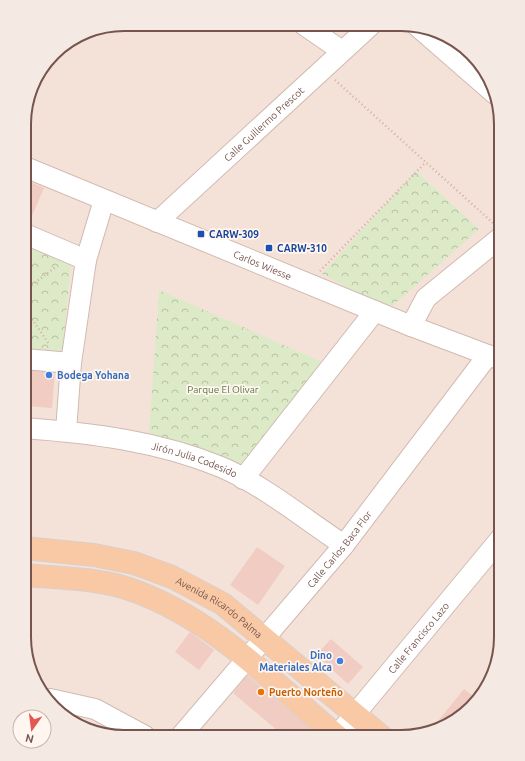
<svg xmlns="http://www.w3.org/2000/svg" width="525" height="761" font-family="Ubuntu,sans-serif">
<style>
.residential{fill:#f4e2d8}
.forest{fill:url(#forest-crowns)}
.building{fill:#f1ccc2}
.lines{fill:none;stroke-linecap:round;stroke-linejoin:round}
.minor-casing{stroke:#d1bab1;stroke-width:22}
.major-casing{stroke:#d9cfcd;stroke-width:24}
.path{stroke:#d6aea4;stroke-width:2.5;stroke-dasharray:1 3;stroke-linecap:butt}
.minor{stroke:#fff;stroke-width:20}
.major{stroke:#f8c9a4;stroke-width:22}
.transit-dot{fill:#1a4fb4;stroke:#fff6f0;stroke-width:1.5}
.shop-dot{fill:#3f7fe0;stroke:#fff6f0;stroke-width:1.5}
.food-dot{fill:#e8710a;stroke:#fff6f0;stroke-width:1.5}
.labels{text-anchor:middle;stroke-width:3.5;stroke-linejoin:round;paint-order:stroke}
.street-label{font-size:10px;fill:#77544d;stroke:#fff6f0}
.transit-label{font-size:10px;font-weight:bold;fill:#164399;stroke:#fff6f0;text-anchor:start}
.shop-label{font-size:10px;font-weight:bold;fill:#366cbe;stroke:#fff6f0;text-anchor:start}
.park-label{font-size:10px;fill:#5b7642;stroke:#fff6f0}
.food-label{font-size:10px;font-weight:bold;fill:#c56008;stroke:#fff6f0;text-anchor:start}
.rim{fill:none;stroke:#77544d;stroke-width:2}
</style>
<defs>
<pattern id="forest-crowns" width="20" height="18" patternUnits="userSpaceOnUse"><rect width="20" height="18" fill="#dceac8"/><path d="M2 6a3 3 0 1 1 6 0M12 15a3 3 0 1 1 6 0" fill="none" stroke="#b7c0a5"/></pattern>
</defs>
<rect width="100%" height="100%" fill="#fcf1e9"/>
<path class="residential" d="M124 24 421 26 462 45 493 85 501 124V644L481 698 440 729 402 737 111 736 63 717 32 676 24 637 25 110 37 74 58 49 91 29Z"/>
<g class="forest">
<path d="M416 171 479 229 389 309 322 274Z"/>
<path d="M25 242 71 263 62 358 24 355Z"/>
<path d="M159 290 331 366 243 467 196 448 149 433Z"/>
</g>
<g class="building">
<path d="M31 182 44 188 27 227 25 226V197Z"/>
<path d="M29 367 55 369 52 408 27 406Z"/>
<path d="M257 547 285 566 258 605 230 585Z"/>
<path d="M190 632 214 650 199 670 175 652Z"/>
<path d="M331 639 363 667 348 684 316 655Z"/>
<path d="M247 675 314 731 309 737H285L233 693Z"/>
<path d="M464 689 478 700 440 729 430 731Z"/>
</g>
<g class="lines">
<defs>
<g id="minor">
<path d="M304 25 342 51"/>
<path d="M417 26 495 94"/>
<path id="s1" d="M25 167 411 326 501 360"/>
<path id="s2" d="M157 222 370 26"/>
<path d="M25 234 86 260"/>
<path d="M411 326 426 298 501 237"/>
<path d="M24 359 71 363"/>
<path id="s3" d="M24 428C91 433 158 441 221 467 265 486 304 519 344 545"/>
<path d="M66 431 71 363 86 260 104 200"/>
<path d="M243 479 375 311"/>
<path d="M50 699 95 709 145 736"/>
<path id="s4" d="M181 736 344 545 488 355"/>
<path id="s5" d="M336 737 501 538"/>
</g>
<g id="major">
<path id="s6" d="M24 548 94 555 134 563 172 577 223 604 382 737"/>
<path d="M24 575C59 578 98 578 132 590 212 618 274 683 338 737"/>
</g>
</defs>
<use href="#minor" class="minor-casing"/>
<use href="#major" class="major-casing"/>
<g class="path">
<path d="M335 80 493 223"/>
<path d="M320 271 426 162"/>
<path d="M25 290 57 266"/>
<path d="M25 309 49 344"/>
</g>
<use href="#minor" class="minor"/>
<use href="#major" class="major"/>
</g>
<g class="transit-dot">
<rect x="197" y="230" width="8" height="8" rx="2"/>
<rect x="265" y="244" width="8" height="8" rx="2"/>
</g>
<g class="shop-dot">
<circle cx="49" cy="375" r="4"/>
<circle cx="340" cy="661" r="4"/>
</g>
<circle class="food-dot" cx="261" cy="692" r="4"/>
<g class="labels">
<g class="street-label">
<text dy="4" stroke="none"><textPath href="#s2" startOffset="145">Calle Guillermo Prescot</textPath></text>
<text dy="4" stroke="none"><textPath href="#s1" startOffset="257">Carlos Wiesse</textPath></text>
<text dy="4" stroke="none"><textPath href="#s3" startOffset="174">Jirón Julia Codesido</textPath></text>
<text dy="4" stroke="none"><textPath href="#s4" startOffset="245">Calle Carlos Baca Flor</textPath></text>
<text dy="4" stroke="none"><textPath href="#s6" startOffset="208">Avenida Ricardo Palma</textPath></text>
<text dy="4" stroke="none"><textPath href="#s5" startOffset="129">Calle Francisco Lazo</textPath></text>
</g>
<g class="transit-label">
<text x="209" y="238">CARW-309</text>
<text x="277" y="252">CARW-310</text>
</g>
<g class="shop-label">
<text x="57" y="379">Bodega Yohana</text>
<text x="332" y="659" text-anchor="end">Dino<tspan x="332" dy="12">Materiales Alca</tspan></text>
</g>
<g class="park-label">
<text x="223" y="393">Parque El Olivar</text>
</g>
<g class="food-label">
<text x="269" y="696">Puerto Norteño</text>
</g>
</g>
<path d="M0 0H525V761H0ZM124 31H401A93 93 0 0 1 494 124V637A93 93 0 0 1 401 730H124A93 93 0 0 1 31 637V124A93 93 0 0 1 124 31Z" fill="#f4e9e3" fill-rule="evenodd"/>
<path class="rim" d="M124 31H401A93 93 0 0 1 494 124V637A93 93 0 0 1 401 730H124A93 93 0 0 1 31 637V124A93 93 0 0 1 124 31Z"/>
<g transform="translate(32 729) rotate(194)"><circle r="19" fill="#fff6f0" stroke="#c9b5af"/>
<path d="M0-3L7 15L0 10L-7 15Z" fill="#e25852"/>
<text y="-6" font-size="11" font-weight="bold" text-anchor="middle" fill="#77544d">N</text>
</g>
</svg>
